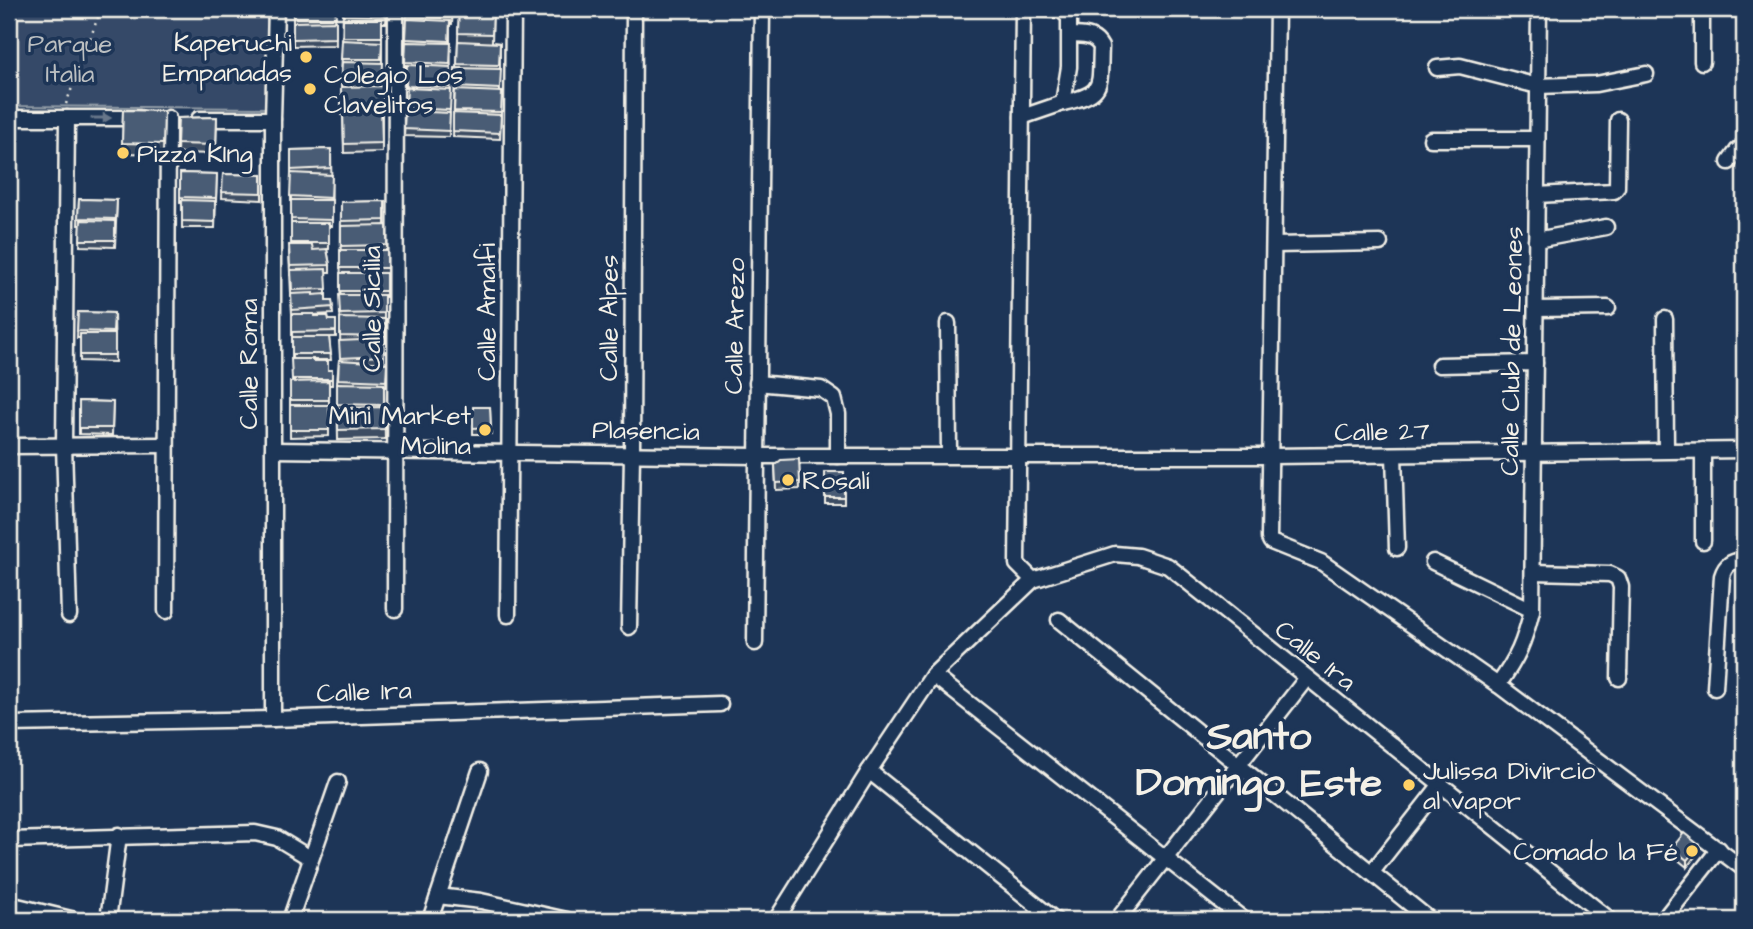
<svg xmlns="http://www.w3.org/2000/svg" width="1753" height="929" font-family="'Architects Daughter',sans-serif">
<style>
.green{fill:#354a67;stroke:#949ea8;stroke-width:2}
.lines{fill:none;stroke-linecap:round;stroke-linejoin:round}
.minor-casing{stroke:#f4f1e8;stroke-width:19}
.path{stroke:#f4f1e8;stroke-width:2.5;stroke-dasharray:2 5;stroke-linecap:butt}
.minor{stroke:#1d3557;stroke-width:14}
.wall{fill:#3e4e64;stroke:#f4f1e8;stroke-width:2}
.shaded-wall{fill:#324051;stroke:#f4f1e8;stroke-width:2}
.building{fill:#485b74;stroke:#f4f1e8;stroke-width:2}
.oneway{fill:#68778a}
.poi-dot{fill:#ffd166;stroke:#1d3557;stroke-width:2.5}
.labels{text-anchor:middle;stroke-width:7;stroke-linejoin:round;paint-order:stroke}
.poi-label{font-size:26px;fill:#f4f1e8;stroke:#1d3557;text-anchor:start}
.park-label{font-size:26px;fill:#bbbfc1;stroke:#1d3557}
.street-label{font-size:26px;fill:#f4f1e8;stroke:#1d3557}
.town-label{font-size:40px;font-weight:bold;fill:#f4f1e8;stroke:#1d3557}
</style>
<rect width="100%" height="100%" fill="#1d3557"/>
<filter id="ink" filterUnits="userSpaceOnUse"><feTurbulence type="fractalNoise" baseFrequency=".0143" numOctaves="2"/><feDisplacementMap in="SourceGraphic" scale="14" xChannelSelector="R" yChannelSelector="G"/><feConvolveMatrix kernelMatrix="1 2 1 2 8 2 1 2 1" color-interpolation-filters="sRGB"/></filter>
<g filter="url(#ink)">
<path class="green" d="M9 9H267L268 108 9 106Z"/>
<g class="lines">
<defs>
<g id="minor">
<path d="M1023 9 1017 564 1033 580"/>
<path d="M1277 9 1269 538 1271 542 1321 562 1498 685 1744 869"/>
<path d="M1702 62V9"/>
<path d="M1437 68 1460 66 1538 86 1596 84 1646 74"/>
<path d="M1063 103C1106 93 1099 87 1101 47 1094 34 1083 36 1070 35"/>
<path d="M1022 117 1063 103 1069 67V17L1061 10 1035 9"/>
<path d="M9 118H140"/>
<path d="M67 118 64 445 69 615"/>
<path d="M199 119H273"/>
<path d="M1431 139H1537"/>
<path d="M1729 162 1737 151 1744 145"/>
<path d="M1537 195 1614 191 1617 187 1618 120"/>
<path d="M1536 240 1606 227"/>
<path d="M1274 245 1380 243"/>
<path d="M1536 309 1608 308"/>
<path d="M1665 319 1666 450"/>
<path d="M948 323 949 455"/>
<path d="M1439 365 1535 363"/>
<path d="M757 383 821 389 834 398 838 414V456"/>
<path d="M9 446 166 445"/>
<path d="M273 450 757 456H1272L1744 450"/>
<path d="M1703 450V541"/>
<path d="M1394 455 1397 548"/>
<path d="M1433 562 1532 610"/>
<path d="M1534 572 1610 574 1618 578 1621 587 1619 678"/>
<path d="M395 609 396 9"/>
<path d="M166 611 168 118"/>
<path d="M508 615 513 9"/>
<path d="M1059 620 1430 920"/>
<path d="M629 627 632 455 634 9"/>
<path d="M755 643 762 9"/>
<path d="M933 675 1244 920"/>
<path d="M1498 685C1518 657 1524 643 1532 610L1539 9"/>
<path d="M1715 688 1722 576C1726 563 1732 562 1744 559"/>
<path d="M273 719V119L276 9"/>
<path d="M9 724 273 719 720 704"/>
<path d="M869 771 1055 920"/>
<path d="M9 840 255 833 277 838 310 858"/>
<path d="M1372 872 1441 784"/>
<path d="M438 896 481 901 567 920"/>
<path d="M9 904 75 920"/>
<path d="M877 919 879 920"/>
<path d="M108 920 119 835"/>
<path d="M290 920 338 782"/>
<path d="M430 920 480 771"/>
<path d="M776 920 869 771 933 675 1033 580 1115 554 1138 556 1168 566 1610 920"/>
<path d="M1117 920 1306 679"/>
<path d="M1663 920 1719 849"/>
</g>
</defs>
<use href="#minor" class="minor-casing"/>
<path class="path" d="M66 104 101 9"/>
<use href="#minor" class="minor"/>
</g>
<g class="wall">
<path d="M293 9H335L336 45 293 46Z"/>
<path d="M343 9H387L386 23H382V152L344 153 343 115H341V87Z"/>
<path d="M407 9H453L452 24H450V43L451 73 449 137 404 136 407 92V69H405V62Z"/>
<path d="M459 9H493L492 42 500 43V92H502L500 139 453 137 455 68H457Z"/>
<path d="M123 110 164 111 163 154 122 153Z"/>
<path d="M217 117 216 154 177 153 178 118Z"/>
<path d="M331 149 332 226H329V249H327L330 265V272H326V301H332L333 314 314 315V316L329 320H336V337H329L331 360H313L328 370H332V385H329V436L290 437V382H292V314L289 252 291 245V150Z"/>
<path d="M180 173 217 174 215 228H182V203H180Z"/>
<path d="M223 174 262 175V200L222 198Z"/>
<path d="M79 199 117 200 115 247 80 246 81 225H78Z"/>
<path d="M385 201V225H387V275H386V297H384V318L385 319V343H383L384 362 387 363 386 387H384L385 439 338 440 337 383 339 360H340L341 202Z"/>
<path d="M78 312 114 313 115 362 80 361V338H77Z"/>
<path d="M79 401 113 402 112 435 79 434Z"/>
<path d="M473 407H490L491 434H473Z"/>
<path d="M799 459 800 489 776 490 775 465Z"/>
<rect x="825" y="472" width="19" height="31"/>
<path d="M1672 848 1699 851 1687 867 1672 855Z"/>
</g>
<path class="shaded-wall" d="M1699 845V851L1687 867V860Z"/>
<g class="building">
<path d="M293 9H335L336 17H293Z"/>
<path d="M343 9H387L386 16 343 15Z"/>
<path d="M407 9H452V18L407 16Z"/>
<path d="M459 9H493L492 34 458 33Z"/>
<rect x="343" y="19" width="39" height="18"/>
<path d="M407 19 450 21 449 41 406 39Z"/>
<path d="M336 21V38L293 39V22Z"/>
<path d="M342 40 382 42 381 59H341Z"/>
<path d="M458 41 500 43 499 65 457 64Z"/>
<path d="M406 42 451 43 450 64 405 62Z"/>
<path d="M342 62 383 63 382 83 341 82Z"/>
<path d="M407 65 451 67 450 87 406 86Z"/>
<path d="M455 68 501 69 500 89 455 87Z"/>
<path d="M383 86V108L341 109V87Z"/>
<path d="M407 88 451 90 450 110 406 108Z"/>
<path d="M455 90 502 92 501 112 454 111Z"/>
<path d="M381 109 382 143 344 144 343 111Z"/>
<path d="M123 110 164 111 163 144 122 143Z"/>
<path d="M405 111 450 113 449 131 404 129Z"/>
<path d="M453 113 501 115 500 133 453 131Z"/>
<path d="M217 117 216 145 177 144 178 118Z"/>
<path d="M331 149V168L291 170V150Z"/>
<path d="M180 173 217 174 216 198 180 197Z"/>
<path d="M291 173 332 175 331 198 290 196Z"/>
<path d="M223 174 262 175V193L222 192Z"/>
<path d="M79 199 117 200 116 219 78 218Z"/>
<path d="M182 200 215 201V222L182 221Z"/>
<path d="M291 200H332V220L291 219Z"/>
<path d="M385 201V220L341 221V202Z"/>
<path d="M81 220 115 221V240H80Z"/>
<rect x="291" y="223" width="38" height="20"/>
<path d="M387 225V245L341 246V226Z"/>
<path d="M289 245H312L313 250 327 249 330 265 290 266Z"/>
<rect x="340" y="250" width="47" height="18"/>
<path d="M326 269 327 289 292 290 291 270Z"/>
<rect x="340" y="273" width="46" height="18"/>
<path d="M313 293V295L326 294V301H332L333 307 292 310 291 294Z"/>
<path d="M339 295H384V313L340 314Z"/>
<path d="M78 312 114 313 113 332 77 331Z"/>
<path d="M292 314H314V316H328L329 320H336V331L292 332Z"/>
<path d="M340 318 385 319V337L340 336Z"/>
<rect x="80" y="334" width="35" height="21"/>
<path d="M292 337H329L331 354H292Z"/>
<path d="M383 339 384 356 340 358 339 341Z"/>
<path d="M291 359H313V361H328V370H332V379H292Z"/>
<path d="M339 360 387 363 386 381 338 379Z"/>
<path d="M329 381V400H290V382Z"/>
<path d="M337 383 384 384V405L337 404Z"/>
<path d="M79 401 113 402 112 428H79Z"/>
<rect x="290" y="405" width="39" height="25"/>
<path d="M385 407V429L338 430V408Z"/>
<path d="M473 407H490L491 427 473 428Z"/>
<path d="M799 459 800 482 776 483 775 465 781 460Z"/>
<rect x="825" y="472" width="19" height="25"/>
<path d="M1684 833 1699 845 1687 860 1672 848Z"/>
</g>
<defs><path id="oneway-solid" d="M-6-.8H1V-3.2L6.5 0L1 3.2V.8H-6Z" transform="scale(1.75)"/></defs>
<use class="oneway" href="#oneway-solid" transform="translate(101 118)"/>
</g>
<g class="poi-dot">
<circle cx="306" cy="57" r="7"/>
<circle cx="310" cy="89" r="7"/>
<circle cx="123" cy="153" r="7"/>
<circle cx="485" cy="430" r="7"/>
<circle cx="788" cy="480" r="7"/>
<circle cx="1409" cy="785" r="7"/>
<circle cx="1692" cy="851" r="7"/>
</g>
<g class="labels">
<g class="poi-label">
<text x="292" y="51" text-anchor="end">Kaperuchi<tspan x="292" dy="30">Empanadas</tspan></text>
<text x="324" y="83">Colegio Los<tspan x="324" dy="30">Clavelitos</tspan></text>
<text x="137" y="162">Pizza KIng</text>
<text x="471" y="424" text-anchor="end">Mini Market<tspan x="471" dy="30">Molina</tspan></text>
<text x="802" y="489">Rosalí</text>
<text x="1423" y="779">Julissa Divircio<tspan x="1423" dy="30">al vapor</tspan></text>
<text x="1678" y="860" text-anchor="end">Comado la Fé</text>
</g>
<g class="park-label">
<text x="70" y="52">Parque<tspan x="70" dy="30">Italia</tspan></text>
</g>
<g class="street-label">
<text transform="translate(371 309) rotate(-90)" y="9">Calle Sicilia</text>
<text transform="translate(486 312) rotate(-90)" y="9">Calle Amalfi</text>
<text transform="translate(608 318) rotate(-90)" y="9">Calle Alpes</text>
<text transform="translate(734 326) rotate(-89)" y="9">Calle Arezo</text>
<text transform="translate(1511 351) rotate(-89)" y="9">Calle Club de Leones</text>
<text transform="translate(248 364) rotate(-90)" y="9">Calle Roma</text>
<text transform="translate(646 430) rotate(1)" y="9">Plasencia</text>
<text transform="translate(1382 431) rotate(-1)" y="9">Calle 27</text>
<text transform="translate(1316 655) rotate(39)" y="9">Calle 1ra</text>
<text transform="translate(364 691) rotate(-2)" y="9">Calle 1ra</text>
</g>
<g class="town-label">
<text x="1259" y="749">Santo<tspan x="1259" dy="46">Domingo Este</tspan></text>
</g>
</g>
<rect width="1753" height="929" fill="none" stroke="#1d3557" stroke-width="35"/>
<rect x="18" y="18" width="1718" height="894" fill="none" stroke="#f4f1e8" stroke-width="2.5" filter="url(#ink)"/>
</svg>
